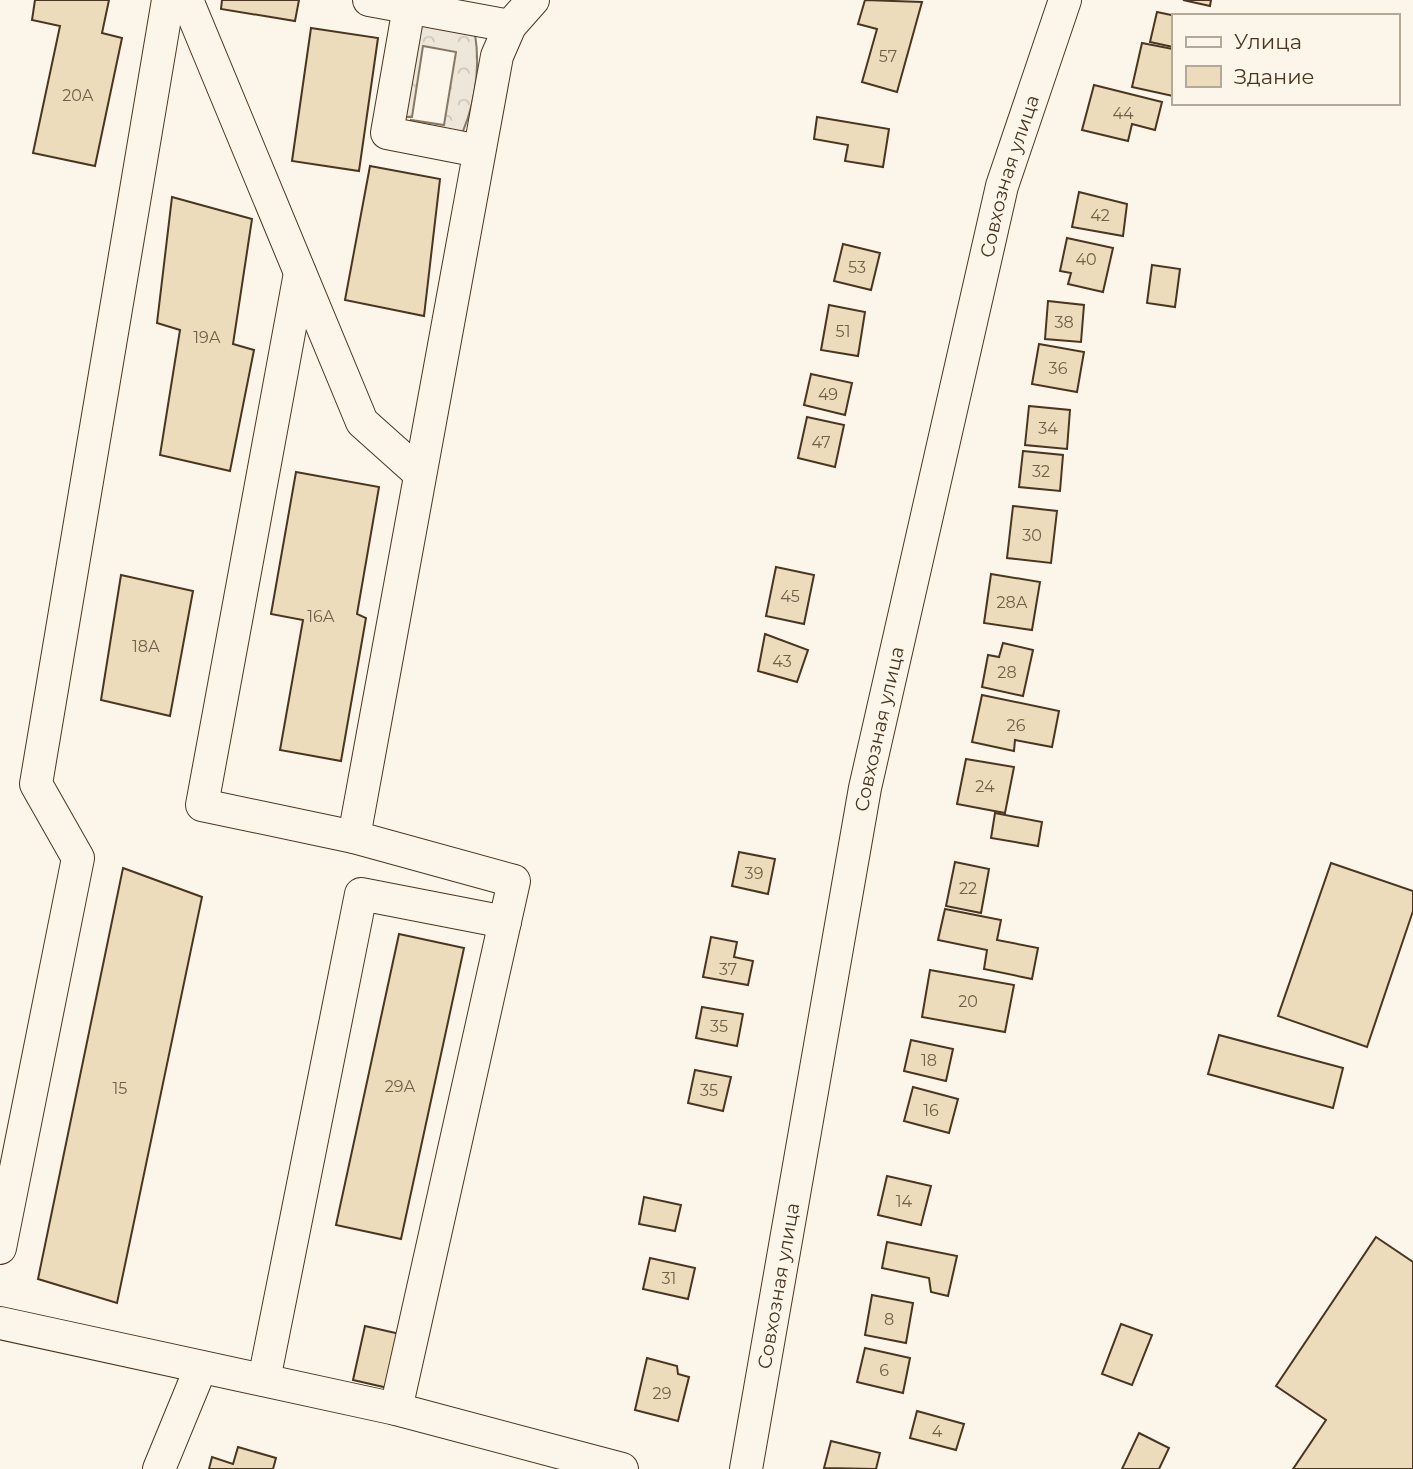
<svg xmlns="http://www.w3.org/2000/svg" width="1413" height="1469" font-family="Montserrat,sans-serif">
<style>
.forest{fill:url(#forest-crowns);stroke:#887966;stroke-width:2}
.building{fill:#ecdcbc;stroke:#4a3520;stroke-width:2}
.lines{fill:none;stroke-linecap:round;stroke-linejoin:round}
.minor-casing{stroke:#4a3520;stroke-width:34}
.minor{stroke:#fbf6e9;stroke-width:32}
.labels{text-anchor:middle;stroke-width:5;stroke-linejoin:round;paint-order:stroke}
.number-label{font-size:16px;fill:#725f47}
.street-label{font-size:19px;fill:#4a3520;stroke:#fbf6e9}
</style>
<defs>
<pattern id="forest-crowns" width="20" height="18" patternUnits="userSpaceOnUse" patternTransform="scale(1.75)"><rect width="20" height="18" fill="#ede6d9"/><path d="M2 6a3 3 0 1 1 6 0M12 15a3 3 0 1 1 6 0" fill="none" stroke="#cdc6ba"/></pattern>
</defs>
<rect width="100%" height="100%" fill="#fbf6e9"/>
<path class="forest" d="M421 24 475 34C481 71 474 111 457 144L411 133V120L444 125 456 52 423 46 412 117H396Z"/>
<g class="building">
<path d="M35 0H109L102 33 122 38 95 166 33 153 60 26 32 20Z"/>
<path d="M222 0H299L295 21 221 9Z"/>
<path d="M865 0 922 2 897 92 862 82 877 29 858 24Z"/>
<path d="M1183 0H1211L1210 6Z"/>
<path d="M1157 12 1176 16H1173V47L1150 42Z"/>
<path d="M311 28 378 38 359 171 292 161Z"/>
<path d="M1142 43 1173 49V96L1132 87Z"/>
<path d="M1094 85 1162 102 1155 130 1132 124 1128 141 1082 130Z"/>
<path d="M817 117 889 129 883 167 845 161 848 145 814 139Z"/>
<path d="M370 166 440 179 424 316 345 300Z"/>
<path d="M1079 192 1127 204 1123 236 1072 227Z"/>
<path d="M172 197 252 219 233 344 254 350 230 471 160 455 180 330 157 323Z"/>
<path d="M1067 238 1113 248 1103 292 1068 284 1071 273 1060 271Z"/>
<path d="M843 244 880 253 871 290 834 281Z"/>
<path d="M1152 265 1180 269 1175 307 1147 303Z"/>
<path d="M1048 301 1084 305 1081 342 1045 339Z"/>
<path d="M829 305 865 312 858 356 821 350Z"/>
<path d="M1039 344 1084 352 1077 392 1032 384Z"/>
<path d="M811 374 852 383 845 415 804 405Z"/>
<path d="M1029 406 1070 410 1067 449 1025 445Z"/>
<path d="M807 417 844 425 835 467 798 458Z"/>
<path d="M1023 451 1063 455 1060 491 1019 487Z"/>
<path d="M296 472 379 487 357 614 366 618 341 761 280 750 303 620 271 614Z"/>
<path d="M1013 506 1057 511 1051 563 1007 558Z"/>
<path d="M776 567 814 575 804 624 766 616Z"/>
<path d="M991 574 1040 582 1032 630 984 623Z"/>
<path d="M121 575 193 591 170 716 101 700Z"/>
<path d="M765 634 808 650 797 682 758 671Z"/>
<path d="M1003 643 1033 650 1023 696 982 687 988 655 999 657Z"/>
<path d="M982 695 1059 711 1052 747 1015 740 1014 751 972 742Z"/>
<path d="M966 759 1014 767 1005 813 957 804Z"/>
<path d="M995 813 1042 822 1038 846 991 838Z"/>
<path d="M739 852 775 859 768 894 732 886Z"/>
<path d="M955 862 989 869 981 913 946 906Z"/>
<path d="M1331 863 1413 891V911L1367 1047 1278 1016Z"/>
<path d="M123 868 202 897 117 1303 38 1279Z"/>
<path d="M945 909 1001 920 997 940 1038 948 1032 979 984 969 987 950 938 940Z"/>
<path d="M399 934 464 948 401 1239 336 1225Z"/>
<path d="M711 937 737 942 734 957 753 961 748 985 703 977Z"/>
<path d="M930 970 1014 985 1005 1032 922 1017Z"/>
<path d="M702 1007 743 1014 737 1046 696 1038Z"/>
<path d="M1219 1035 1343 1068 1333 1108 1208 1074Z"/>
<path d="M911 1040 953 1049 946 1081 904 1071Z"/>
<path d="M695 1070 731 1077 723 1111 688 1103Z"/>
<path d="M913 1087 958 1099 949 1133 904 1121Z"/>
<path d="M887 1176 931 1186 921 1225 878 1215Z"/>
<path d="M644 1197 681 1205 675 1231 639 1224Z"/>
<path d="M1376 1237 1413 1262V1469H1293L1326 1420 1276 1386Z"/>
<path d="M887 1242 957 1256 948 1296 931 1292 929 1278 882 1268Z"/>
<path d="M650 1258 695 1268 688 1299 643 1289Z"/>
<path d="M872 1295 913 1303 906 1343 865 1335Z"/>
<path d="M1121 1324 1152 1335 1132 1385 1102 1374Z"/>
<path d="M365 1326 400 1334 388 1388 353 1380Z"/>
<path d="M865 1348 910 1358 903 1393 857 1382Z"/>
<path d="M647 1358 677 1366 678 1374 689 1377 678 1421 635 1410Z"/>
<path d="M917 1411 964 1424 956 1450 910 1438Z"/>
<path d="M1139 1433 1169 1448 1159 1469H1122Z"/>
<path d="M831 1441 880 1453 876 1469 824 1468Z"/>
<path d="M238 1447 276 1458 273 1469H209L212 1457 233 1464Z"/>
</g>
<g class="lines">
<defs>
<g id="minor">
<path d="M187 0 362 422 419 473"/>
<path d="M369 0 510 26"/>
<path d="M409 7 387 133 479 151"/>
<path d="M300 273 202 805 354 837"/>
<path d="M0 1248 78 858 36 784 168 0"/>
<path d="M0 1323 396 1409 622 1469"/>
<path d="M264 1380 361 894 505 922"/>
<path d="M396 1409 514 881 354 837 497 56 510 26 533 0"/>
<path d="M159 1469 201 1367"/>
<path id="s1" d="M746 1469 865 788 1002 186 1065 0"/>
</g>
</defs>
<use href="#minor" class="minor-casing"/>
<use href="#minor" class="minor"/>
</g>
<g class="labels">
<g class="number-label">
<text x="888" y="62">57</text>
<text x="78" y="101">20А</text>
<text x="1123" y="119">44</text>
<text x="1100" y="221">42</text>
<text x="1086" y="265">40</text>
<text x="857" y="273">53</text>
<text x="1064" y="328">38</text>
<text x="843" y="337">51</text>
<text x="207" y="343">19А</text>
<text x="1058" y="374">36</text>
<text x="828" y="400">49</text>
<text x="1048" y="434">34</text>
<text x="821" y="448">47</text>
<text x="1041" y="477">32</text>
<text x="1032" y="541">30</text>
<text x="790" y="602">45</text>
<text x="1012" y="608">28А</text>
<text x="321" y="622">16А</text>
<text x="146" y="652">18А</text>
<text x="782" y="667">43</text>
<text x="1007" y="678">28</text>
<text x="1016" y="731">26</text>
<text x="985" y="792">24</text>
<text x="754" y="879">39</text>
<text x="968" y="894">22</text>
<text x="728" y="975">37</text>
<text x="968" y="1007">20</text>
<text x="719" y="1032">35</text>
<text x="929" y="1066">18</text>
<text x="400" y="1092">29А</text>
<text x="120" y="1094">15</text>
<text x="709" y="1096">35</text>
<text x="931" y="1116">16</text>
<text x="904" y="1207">14</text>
<text x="669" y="1284">31</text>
<text x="889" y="1325">8</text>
<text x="884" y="1376">6</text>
<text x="662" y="1399">29</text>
<text x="937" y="1437">4</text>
</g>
<g class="street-label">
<text dy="7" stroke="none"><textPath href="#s1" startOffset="1320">Совхозная улица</textPath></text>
<text dy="7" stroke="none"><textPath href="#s1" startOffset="752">Совхозная улица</textPath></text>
<text dy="7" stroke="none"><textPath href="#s1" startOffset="186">Совхозная улица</textPath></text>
</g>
</g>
<rect x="1172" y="14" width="228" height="91" fill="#fbf6e9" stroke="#b4a999" stroke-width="2"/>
<rect x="1186" y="37" width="35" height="10" fill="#fbf6e9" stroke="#b4a999" stroke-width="2"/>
<text x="1234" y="49" font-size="21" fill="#4a3520">Улица</text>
<rect x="1186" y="66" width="35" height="21" fill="#ecdcbc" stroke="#b4a999" stroke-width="2"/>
<text x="1234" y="84" font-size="21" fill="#4a3520">Здание</text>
</svg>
